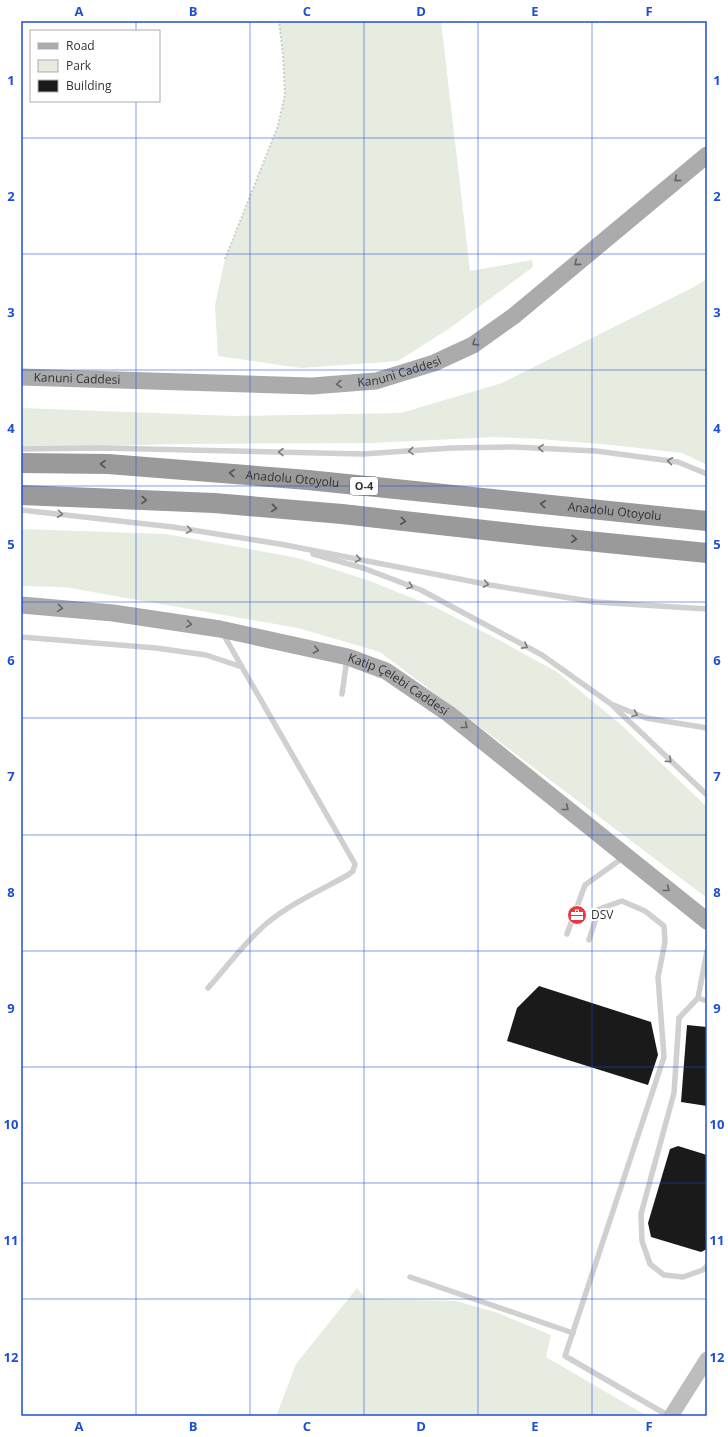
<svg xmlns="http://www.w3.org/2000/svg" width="728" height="1437" font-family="'Open Sans',sans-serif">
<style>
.green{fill:#e6ecdf}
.building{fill:#1a1a1a}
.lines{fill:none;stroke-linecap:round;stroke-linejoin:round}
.path{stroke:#cdcdcd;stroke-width:2;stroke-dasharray:2 2;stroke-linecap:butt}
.lane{stroke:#d0d0d0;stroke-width:5.5}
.secondary{stroke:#bdbdbd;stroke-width:15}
.primary{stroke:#ababab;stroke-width:17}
.highway{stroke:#9a9a9a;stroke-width:20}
.oneway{stroke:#636363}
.oneway2{stroke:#7a7a7a}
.oneway3{stroke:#525252}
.grid{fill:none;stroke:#1d4ed8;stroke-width:1;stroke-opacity:0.55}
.labels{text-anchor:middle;stroke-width:4;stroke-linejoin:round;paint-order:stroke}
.shield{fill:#fff;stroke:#707070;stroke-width:1}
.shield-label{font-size:11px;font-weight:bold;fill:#333}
.street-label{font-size:12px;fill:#333;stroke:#fff}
.poi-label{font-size:12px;fill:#333;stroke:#fff;text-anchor:start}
.neatline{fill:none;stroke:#1d4ed8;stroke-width:1.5}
.grid-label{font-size:13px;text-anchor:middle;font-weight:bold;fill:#1d4ed8}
</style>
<rect width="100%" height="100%" fill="#fff"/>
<g class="green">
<path d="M279 21H441L470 271 532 260 533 267 450 328 398 361 301 368 218 356 215 305 225 259 278 126 285 94 283 55Z"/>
<path d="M707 279V465L682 453 612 445 539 439 496 437 370 443 179 444 21 448V408L234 416 401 413 502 383 692 288Z"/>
<path d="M21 529 166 534 298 558 367 580 435 607 499 640 557 672 619 723 707 807V898L380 652 298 628 64 587 21 586Z"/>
<path d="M357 1288 366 1299 456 1301 498 1313 551 1335 546 1357 647 1416H285L277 1414 296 1364Z"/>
</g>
<g class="building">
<path d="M539 986 651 1022 658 1055 648 1085 507 1041 517 1008Z"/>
<path d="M687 1025 707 1027V1106L681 1102Z"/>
<path d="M678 1146 707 1155V1249L701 1252 651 1237 648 1223 670 1149Z"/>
</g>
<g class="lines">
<path class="path" d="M225 259 278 126 285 94 283 55 279 21"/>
<g class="lane">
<path d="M21 449 101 448 363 454 451 448 514 447 596 451 678 462 707 474"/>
<path d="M21 510 173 527 280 544 490 585 595 602 707 609"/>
<path d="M313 554 363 568 421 590 542 655 611 704 646 718 707 728"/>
<path d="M222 632 242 667"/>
<path d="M21 637 156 648 206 655 242 667 355 864 353 871 348 875C321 890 290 904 266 924 244 943 227 967 208 988"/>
<path d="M342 694 347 659"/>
<path d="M613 706 707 795"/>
<path d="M567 934 585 885 624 857"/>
<path d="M589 940 599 909 622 901 645 911 664 926 665 942 658 977 664 1057 565 1356 669 1416"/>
<path d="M707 951 698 998 707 1001"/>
<path d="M698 998 679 1018 674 1093 641 1214 642 1241 650 1264 664 1275 683 1277 703 1270 707 1266"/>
<path d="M410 1277 573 1333"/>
</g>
<path class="secondary" d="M671 1416 707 1359"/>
<g class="primary">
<path id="s1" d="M21 377 312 386 376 381 434 363 473 345 515 315 707 155"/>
<path id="s2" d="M21 605 113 613 220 629 348 657 386 671 449 714 707 921"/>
</g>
<g class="highway">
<path id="s3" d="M21 463 108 464 308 480 707 521"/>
<path d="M21 495 214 503 342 514 538 536 707 553"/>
</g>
</g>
<defs><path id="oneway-chevron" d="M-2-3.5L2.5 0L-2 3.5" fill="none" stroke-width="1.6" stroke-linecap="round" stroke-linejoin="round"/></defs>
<g class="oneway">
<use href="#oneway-chevron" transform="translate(677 179) rotate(140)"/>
<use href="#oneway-chevron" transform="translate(577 263) rotate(140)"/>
<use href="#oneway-chevron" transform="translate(475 343) rotate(147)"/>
<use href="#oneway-chevron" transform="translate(339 384) rotate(175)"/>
<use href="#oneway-chevron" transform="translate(60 608) rotate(5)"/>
<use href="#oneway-chevron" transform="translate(189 624) rotate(8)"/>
<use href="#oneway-chevron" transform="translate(316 650) rotate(13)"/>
<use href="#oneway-chevron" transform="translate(465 726) rotate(39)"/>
<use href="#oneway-chevron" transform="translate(566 808) rotate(39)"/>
<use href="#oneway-chevron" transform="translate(667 889) rotate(39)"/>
</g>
<g class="oneway2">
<use href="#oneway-chevron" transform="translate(541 448) rotate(-177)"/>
<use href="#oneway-chevron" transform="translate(411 451) rotate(176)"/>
<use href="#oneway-chevron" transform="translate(281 452) rotate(-179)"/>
<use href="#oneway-chevron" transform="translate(670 461) rotate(-172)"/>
<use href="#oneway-chevron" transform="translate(60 514) rotate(7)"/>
<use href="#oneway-chevron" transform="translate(189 530) rotate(9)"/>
<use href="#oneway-chevron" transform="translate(358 559) rotate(11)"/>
<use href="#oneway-chevron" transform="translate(486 584) rotate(11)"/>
<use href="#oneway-chevron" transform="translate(410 586) rotate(21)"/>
<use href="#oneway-chevron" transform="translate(525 646) rotate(29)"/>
<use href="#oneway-chevron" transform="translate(635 714) rotate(21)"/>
<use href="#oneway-chevron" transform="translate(669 760) rotate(42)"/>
</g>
<g class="oneway3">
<use href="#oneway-chevron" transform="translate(103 464) rotate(-179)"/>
<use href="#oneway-chevron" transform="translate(232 473) rotate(-175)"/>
<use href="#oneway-chevron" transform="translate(144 500) rotate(2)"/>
<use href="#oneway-chevron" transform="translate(543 504) rotate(-174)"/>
<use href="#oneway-chevron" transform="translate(274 508) rotate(5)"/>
<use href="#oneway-chevron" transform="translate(403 521) rotate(6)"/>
<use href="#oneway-chevron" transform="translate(574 539) rotate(6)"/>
</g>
<path class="grid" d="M136 21V31M250 21V1416M364 21V1416M478 21V1416M592 21V1416M136 101V1416M21 138H707M21 254H707M21 370H707M21 486H707M21 602H707M21 718H707M21 835H707M21 951H707M21 1067H707M21 1183H707M21 1299H707"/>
<defs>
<symbol id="office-disc" viewBox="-11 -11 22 22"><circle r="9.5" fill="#e63946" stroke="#fff"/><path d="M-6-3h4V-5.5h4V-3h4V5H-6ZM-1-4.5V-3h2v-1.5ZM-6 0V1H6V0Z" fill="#fff"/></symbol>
</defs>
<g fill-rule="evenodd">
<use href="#office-disc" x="566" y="904" width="22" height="22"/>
</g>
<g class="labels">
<rect class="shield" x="350" y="477" width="28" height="18" rx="3"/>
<g class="shield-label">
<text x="364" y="490">O-4</text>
</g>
<g class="street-label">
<text dy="4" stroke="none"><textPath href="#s1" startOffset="380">Kanuni Caddesi</textPath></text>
<text dy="4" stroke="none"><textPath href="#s1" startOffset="56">Kanuni Caddesi</textPath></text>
<text dy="4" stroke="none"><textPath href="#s3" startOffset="272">Anadolu Otoyolu</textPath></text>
<text dy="4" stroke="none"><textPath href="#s3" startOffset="596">Anadolu Otoyolu</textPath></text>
<text dy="4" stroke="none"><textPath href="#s2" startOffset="389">Katip Çelebi Caddesi</textPath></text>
</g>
<g class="poi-label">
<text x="591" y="919">DSV</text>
</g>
</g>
<rect width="728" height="1437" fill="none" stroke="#ffffff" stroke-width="44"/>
<rect x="30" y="30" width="130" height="72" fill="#ffffff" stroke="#adadad"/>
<rect x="38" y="43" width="20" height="6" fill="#ababab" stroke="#adadad"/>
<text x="66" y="50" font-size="12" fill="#333333">Road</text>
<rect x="38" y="60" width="20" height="12" fill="#e6ecdf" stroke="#adadad"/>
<text x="66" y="70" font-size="12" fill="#333333">Park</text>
<rect x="38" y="80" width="20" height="12" fill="#1a1a1a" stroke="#adadad"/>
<text x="66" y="90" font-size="12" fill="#333333">Building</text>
<rect x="22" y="22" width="684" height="1393" class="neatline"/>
<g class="grid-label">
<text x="79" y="16">A</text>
<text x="193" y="16">B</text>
<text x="307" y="16">C</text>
<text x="421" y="16">D</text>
<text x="535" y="16">E</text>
<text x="649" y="16">F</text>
<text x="11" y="85">1</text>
<text x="717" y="85">1</text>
<text x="11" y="201">2</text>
<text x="717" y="201">2</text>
<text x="11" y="317">3</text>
<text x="717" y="317">3</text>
<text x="11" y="433">4</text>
<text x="717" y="433">4</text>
<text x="11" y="549">5</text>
<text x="717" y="549">5</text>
<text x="11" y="665">6</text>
<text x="717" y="665">6</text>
<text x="11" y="781">7</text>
<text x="717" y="781">7</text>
<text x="11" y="897">8</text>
<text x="717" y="897">8</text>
<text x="11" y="1013">9</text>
<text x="717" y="1013">9</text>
<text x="11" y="1129">10</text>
<text x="717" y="1129">10</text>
<text x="11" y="1245">11</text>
<text x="717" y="1245">11</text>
<text x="11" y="1362">12</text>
<text x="717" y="1362">12</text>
<text x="79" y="1431">A</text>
<text x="193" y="1431">B</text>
<text x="307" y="1431">C</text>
<text x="421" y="1431">D</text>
<text x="535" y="1431">E</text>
<text x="649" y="1431">F</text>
</g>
</svg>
